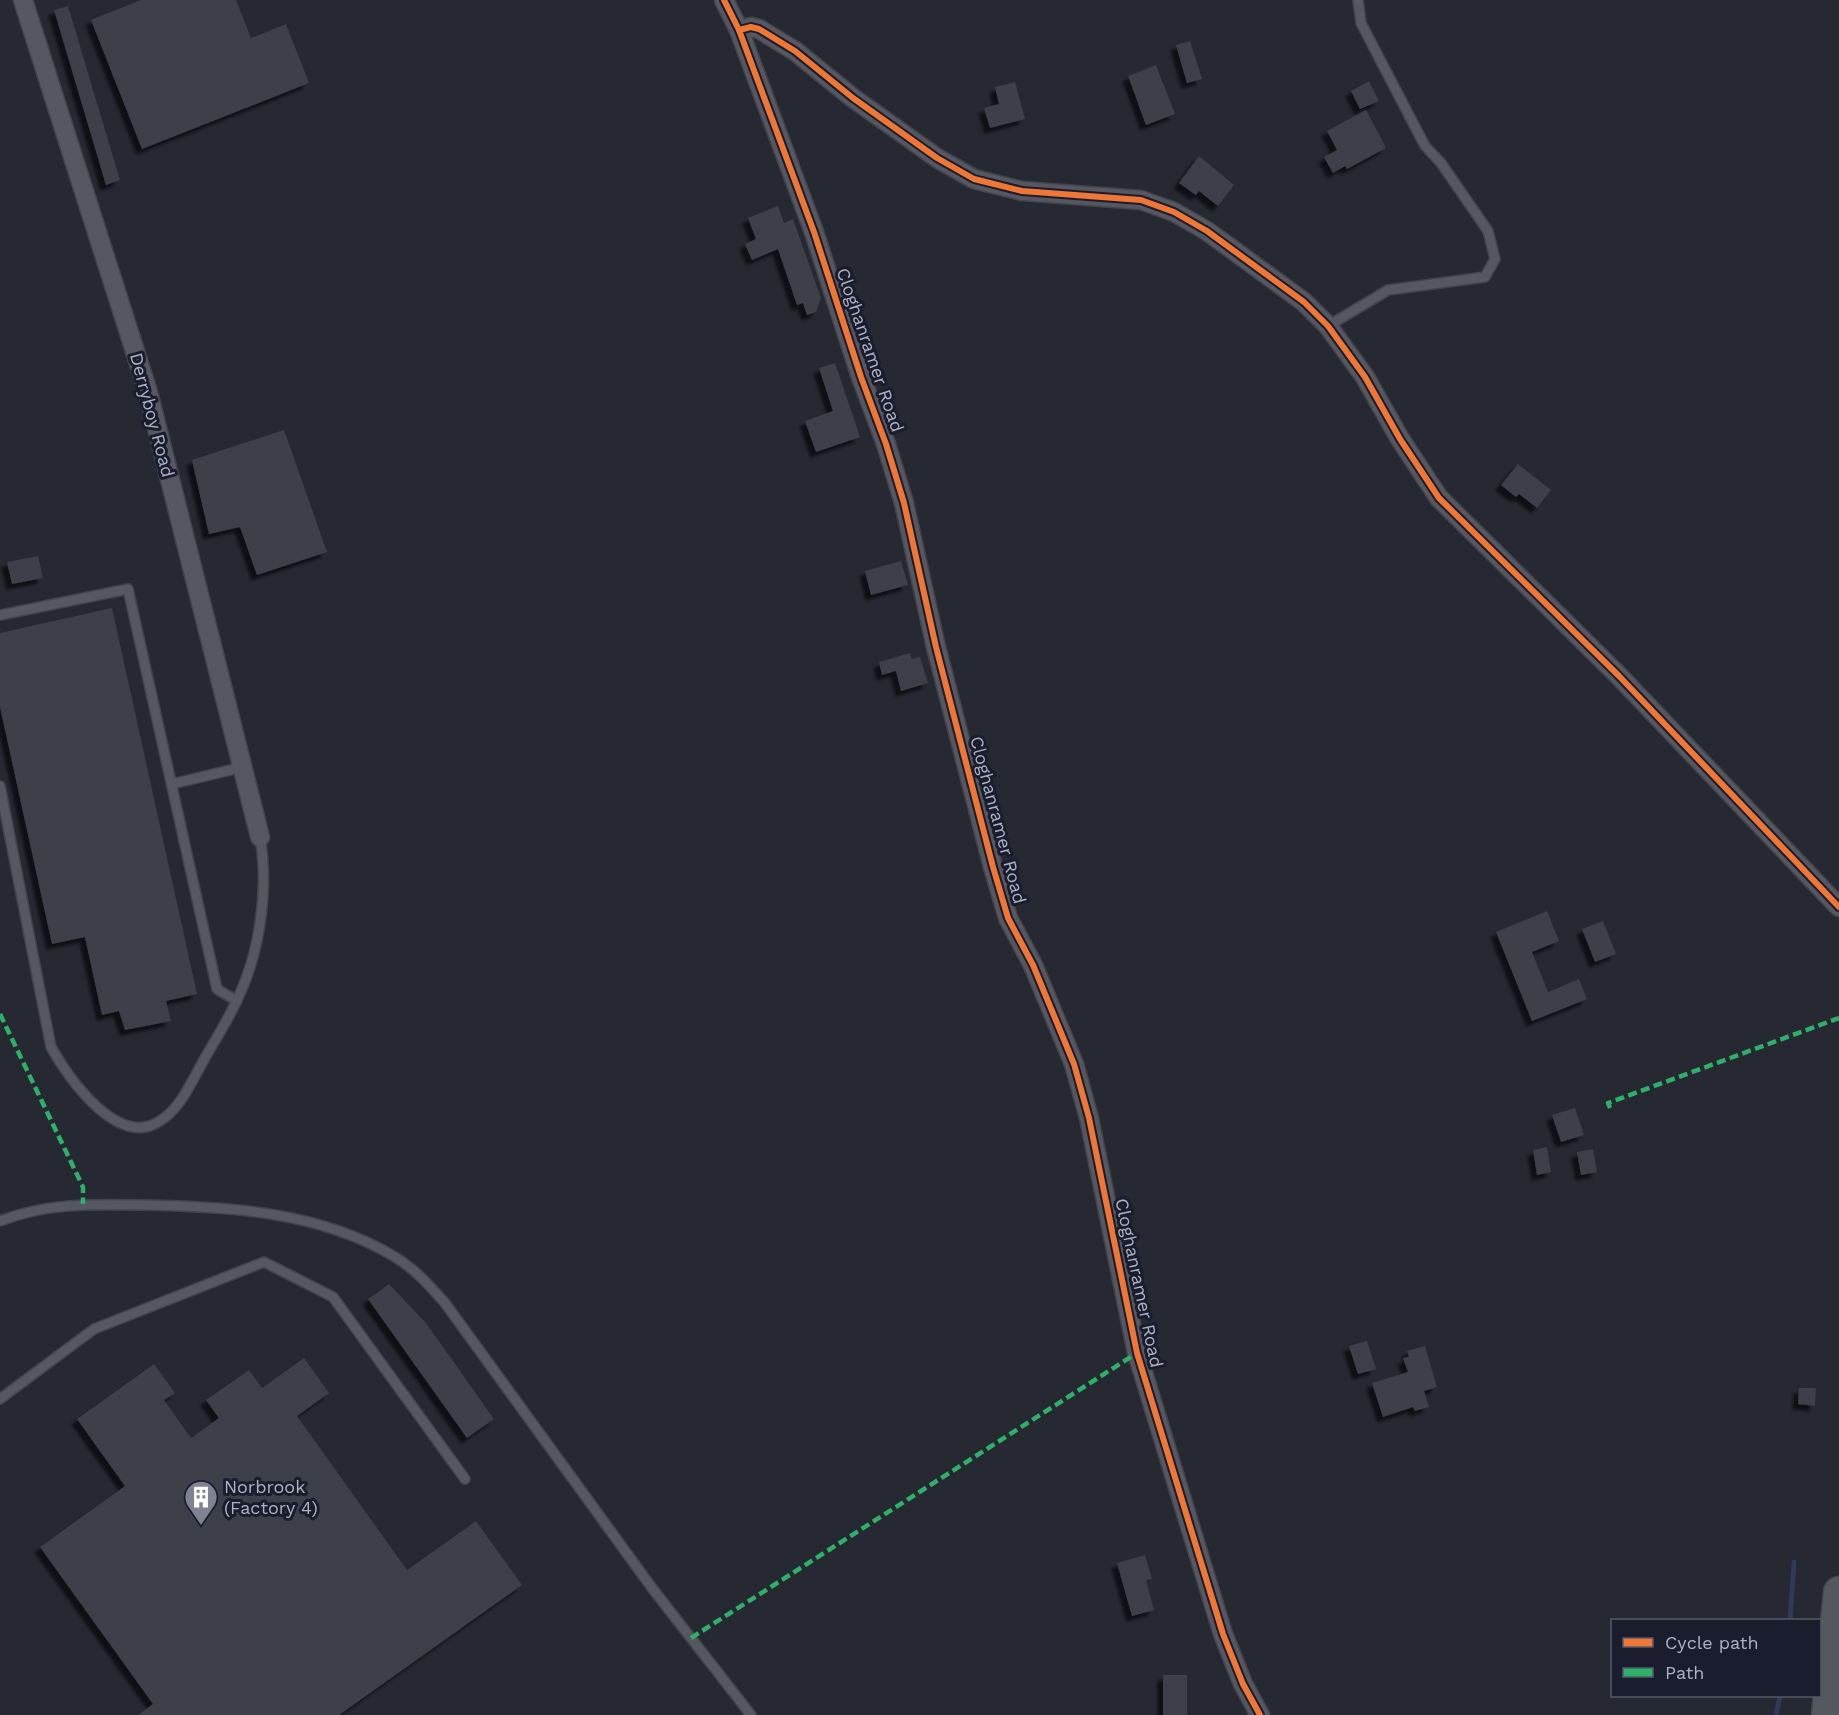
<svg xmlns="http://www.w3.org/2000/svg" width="1839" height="1715" font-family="'Work Sans',sans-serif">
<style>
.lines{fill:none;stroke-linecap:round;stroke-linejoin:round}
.stream{stroke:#313859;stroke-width:5}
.building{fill:#3d3f49;filter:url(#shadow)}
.service-casing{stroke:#42434b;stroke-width:12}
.minor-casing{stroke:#42434b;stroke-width:21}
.trunk-casing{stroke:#42444e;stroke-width:33}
.service{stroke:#565761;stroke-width:9}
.minor{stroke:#565761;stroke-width:18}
.trunk{stroke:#56585f;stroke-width:30}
.quiet{stroke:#2db169;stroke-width:4.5;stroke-dasharray:9 4.5;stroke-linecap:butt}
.cycleway-casing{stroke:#191d2d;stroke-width:10}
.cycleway{stroke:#f07635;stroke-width:6}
.labels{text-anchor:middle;stroke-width:6;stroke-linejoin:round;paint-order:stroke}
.street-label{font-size:18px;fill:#aeb2c5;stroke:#191d2d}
.poi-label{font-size:18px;fill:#aeb2c5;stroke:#191d2d;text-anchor:start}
</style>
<defs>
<filter id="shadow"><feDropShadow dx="-5.5" dy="5.5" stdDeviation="1.5" flood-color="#0009"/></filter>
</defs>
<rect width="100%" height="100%" fill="#262832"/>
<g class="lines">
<g class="stream">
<path d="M1790 1620 1794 1562"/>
<path d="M1776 1715 1780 1696"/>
</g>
</g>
<g class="building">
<path d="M141 0H236L251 38 286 24 309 83 142 149 91 20Z"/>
<path d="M68 6 120 180 106 185 54 10Z"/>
<path d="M1190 41 1202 79 1187 83 1176 45Z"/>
<path d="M1156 65 1175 114 1146 125 1128 76Z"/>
<path d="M1369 81 1379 101 1360 109 1351 91Z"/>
<path d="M1015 82 1025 119 990 128 984 108 999 104 995 87Z"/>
<path d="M1366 110 1386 148 1347 169 1345 166 1333 173 1324 157 1337 150 1327 131Z"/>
<path d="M1199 156 1234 185 1218 206 1199 191 1196 195 1179 183Z"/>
<path d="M778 206 784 223 793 219 821 298 816 312 807 315 803 303 797 305 778 249 752 260 745 244 756 239 748 218Z"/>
<path d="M835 363 860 437 816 452 805 421 833 411 819 368Z"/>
<path d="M284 430 327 552 257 575 240 527 209 534 192 460Z"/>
<path d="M1518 464 1551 490 1537 508 1519 494 1516 497 1501 485Z"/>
<path d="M38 556 43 578 12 584 7 562Z"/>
<path d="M901 561 908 585 871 595 865 571Z"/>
<path d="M112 608 197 994 166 1001 171 1021 125 1030 119 1011 102 1015 85 937 52 944 0 707V633Z"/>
<path d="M910 653 912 659 920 657 928 683 901 691 896 671 882 675 879 662Z"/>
<path d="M1547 911 1559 941 1532 952 1548 992 1579 979 1587 999 1532 1021 1496 932Z"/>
<path d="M1603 921 1616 954 1595 962 1582 929Z"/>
<path d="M1575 1108 1584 1135 1561 1142 1552 1115Z"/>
<path d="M1547 1147 1551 1172 1537 1175 1533 1150Z"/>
<path d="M1593 1149 1597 1172 1581 1175 1577 1152Z"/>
<path d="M389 1284 426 1323 494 1419 467 1438 368 1299Z"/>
<path d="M1367 1341 1376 1369 1358 1374 1349 1346Z"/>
<path d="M1425 1346 1437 1387 1424 1391 1429 1407 1415 1411 1413 1407 1383 1417 1372 1383 1408 1372 1403 1358 1409 1357 1407 1351Z"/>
<path d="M304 1358 329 1393 297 1416 407 1570 476 1521 522 1585 339 1715H138L153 1704 40 1547 125 1486 77 1419 154 1364 175 1393 164 1400 191 1438 219 1418 206 1400 249 1370 262 1388Z"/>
<path d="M1799 1388H1816L1815 1406 1798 1404Z"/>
<path d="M1145 1555 1152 1579 1146 1580 1154 1610 1132 1616 1117 1563Z"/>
<rect x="1163" y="1675" width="24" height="40"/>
</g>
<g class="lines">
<defs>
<g id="service">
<path d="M1328 326 1388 290 1485 277 1495 259 1488 231 1441 163 1425 146 1361 23 1358 0"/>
<path d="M0 615 128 589 217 989 237 1001"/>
<path d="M172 784 243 767"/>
<path d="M0 786 51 1047C68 1078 118 1149 160 1121 182 1107 192 1080 205 1058 215 1040 227 1022 236 1002 260 954 269 889 260 837"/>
<path d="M0 1221C46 1203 91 1204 139 1205 224 1206 320 1211 395 1257 415 1269 429 1285 445 1303L652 1588 751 1715"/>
<path d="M0 1399 94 1329 264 1262 333 1297 465 1479"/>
</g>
<g id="minor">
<path d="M23 0 148 392 260 837"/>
<path d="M724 0 739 30 814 232 861 377 886 444 904 503 936 647 993 867 1008 918 1033 965 1074 1064 1089 1118 1137 1353 1223 1634 1243 1684 1260 1715"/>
<path d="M739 30 751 27 759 29 795 51 853 98 937 158 974 179 1022 191 1141 200 1174 212 1207 231 1304 302 1328 326 1365 377 1400 439 1439 498 1619 676 1839 907"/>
</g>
<path id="trunk" d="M1827 1715 1839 1592"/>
</defs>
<use href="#service" class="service-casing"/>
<use href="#minor" class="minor-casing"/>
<use href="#trunk" class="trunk-casing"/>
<use href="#service" class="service"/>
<use href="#minor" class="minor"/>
<use href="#trunk" class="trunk"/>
<g class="quiet">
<path d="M0 1014 83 1187V1204"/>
<path d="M1610 1108 1608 1103 1839 1018"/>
<path d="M691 1638 1137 1353"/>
</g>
<defs>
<g id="cycleway">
<path d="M724 0 739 30 814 232 861 377 886 444 904 503 936 647 993 867 1008 918 1033 965 1074 1064 1089 1118 1137 1353 1223 1634 1243 1684 1260 1715"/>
<path d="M739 30 751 27 759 29 795 51 853 98 937 158 974 179 1022 191 1141 200 1174 212 1207 231 1304 302 1328 326 1365 377 1400 439 1439 498 1619 676 1839 907"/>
</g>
</defs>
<use href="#cycleway" class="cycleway-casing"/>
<use href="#cycleway" class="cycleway"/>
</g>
<defs>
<symbol id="building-pin" viewBox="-11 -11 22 30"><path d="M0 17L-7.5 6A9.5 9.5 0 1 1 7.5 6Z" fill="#7e8292" stroke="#191d2d"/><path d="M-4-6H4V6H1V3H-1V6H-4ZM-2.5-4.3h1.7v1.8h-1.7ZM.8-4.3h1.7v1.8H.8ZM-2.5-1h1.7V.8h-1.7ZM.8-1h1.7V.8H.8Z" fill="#fff"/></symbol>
</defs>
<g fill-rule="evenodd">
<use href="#building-pin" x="182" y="1478" width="38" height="52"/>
</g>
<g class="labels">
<g class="street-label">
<text transform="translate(870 350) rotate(71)" y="6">Cloghanramer Road</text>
<text transform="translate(152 415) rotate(75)" y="6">Derryboy Road</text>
<text transform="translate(998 820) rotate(75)" y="6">Cloghanramer Road</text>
<text transform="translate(1139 1283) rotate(78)" y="6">Cloghanramer Road</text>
</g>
<g class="poi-label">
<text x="224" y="1493">Norbrook<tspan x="224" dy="21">(Factory 4)</tspan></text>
</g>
</g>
<rect x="1611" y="1619" width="210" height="78" fill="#191d2d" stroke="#55596a" stroke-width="1.5"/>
<rect x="1623" y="1638" width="30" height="9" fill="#f07635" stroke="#55596a" stroke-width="1.5"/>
<text x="1665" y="1649" font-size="18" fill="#aeb2c5">Cycle path</text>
<rect x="1623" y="1668" width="30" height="9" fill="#2db169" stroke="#55596a" stroke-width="1.5"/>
<text x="1665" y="1679" font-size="18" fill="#aeb2c5">Path</text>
</svg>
